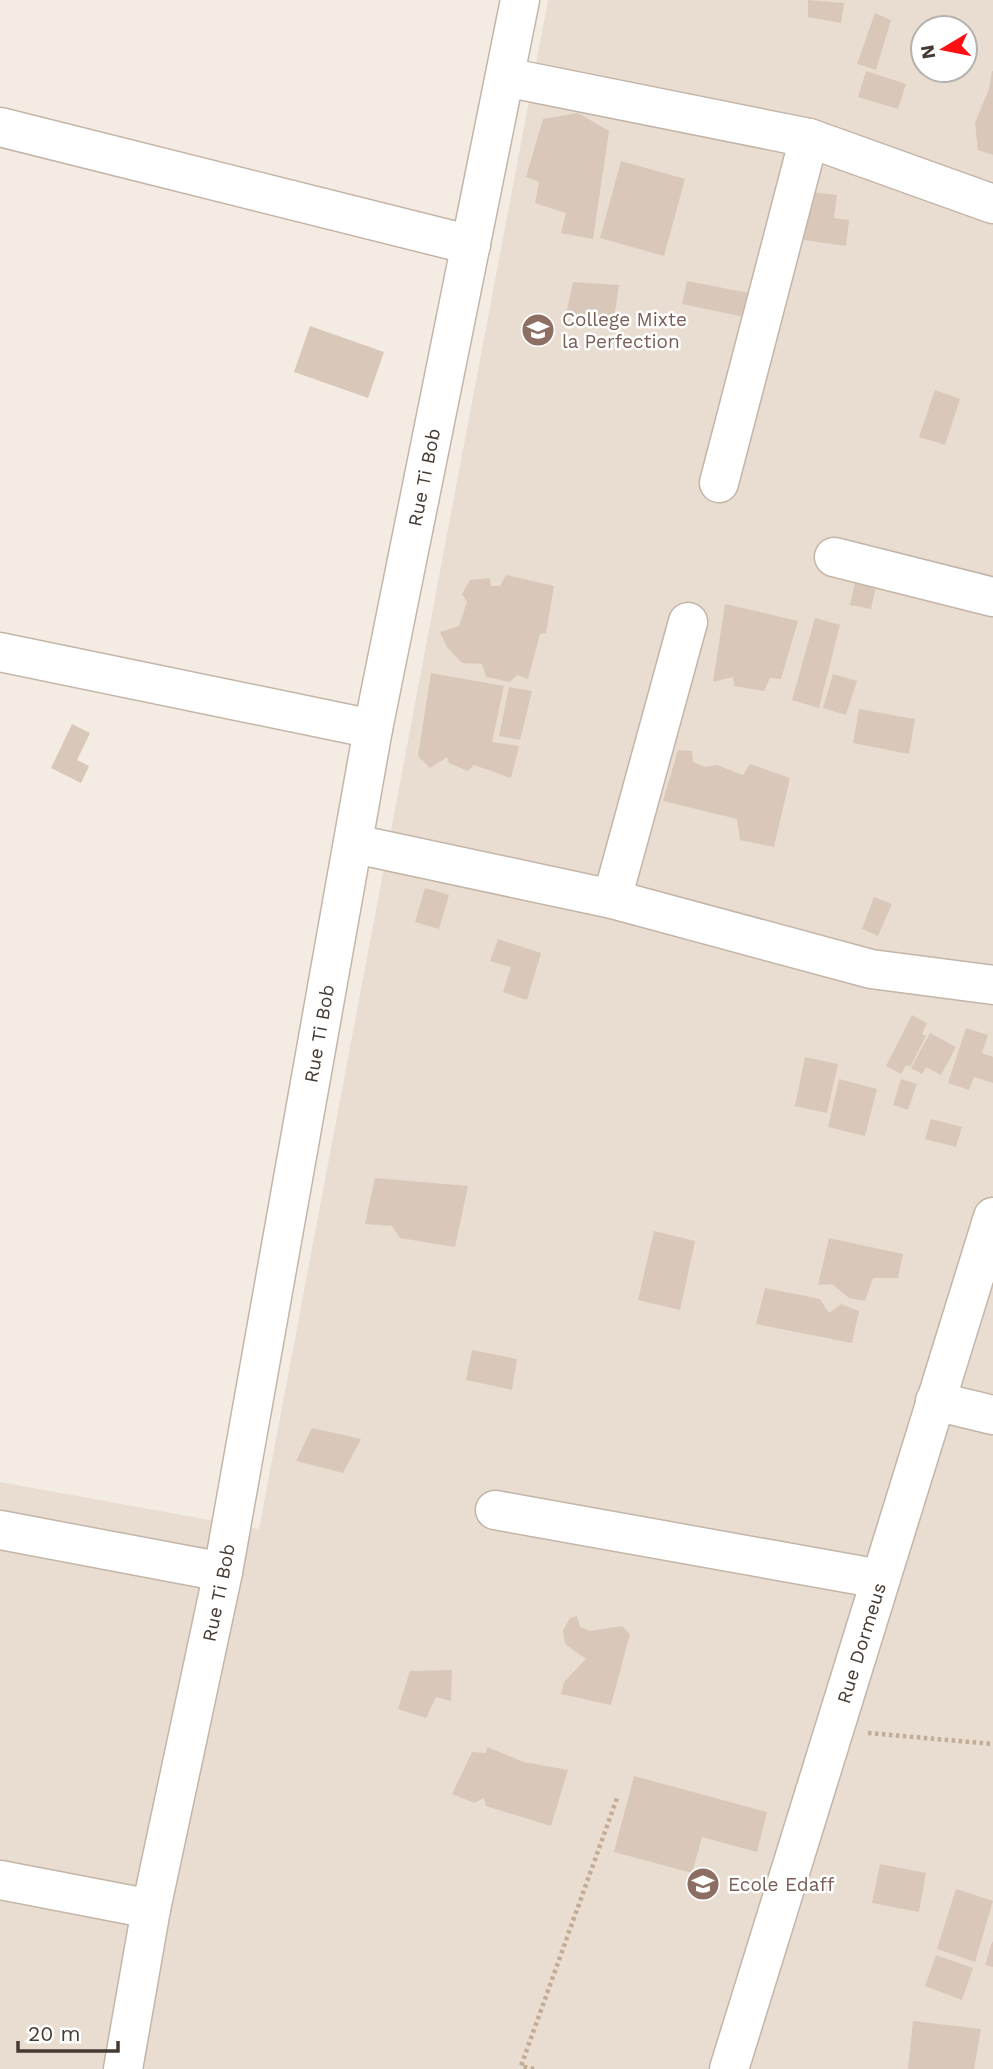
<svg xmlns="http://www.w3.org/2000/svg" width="993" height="2069" font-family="'Work Sans',sans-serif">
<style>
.residential{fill:#e8ddd0;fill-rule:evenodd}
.building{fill:#d9c8ba}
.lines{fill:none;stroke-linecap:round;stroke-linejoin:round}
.minor-casing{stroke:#c3b5a8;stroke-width:41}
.path{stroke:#c3ab94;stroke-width:4.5;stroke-dasharray:3.5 3.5;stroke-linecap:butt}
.minor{stroke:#fff;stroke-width:38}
.labels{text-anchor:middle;stroke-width:5;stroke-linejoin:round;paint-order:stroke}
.education-label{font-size:19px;fill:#785e54;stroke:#fff;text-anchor:start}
.street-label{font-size:19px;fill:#463b33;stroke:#fff}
</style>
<rect width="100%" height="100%" fill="#f4ece3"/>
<path class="residential" d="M548 0H993V2069H0V1482L259 1529ZM923 28H965V70H923Z"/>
<g class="building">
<path d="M808 0 844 3 841 23 808 17Z"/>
<path d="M875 13 891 20 876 70 857 64Z"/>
<path d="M866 71 906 84 898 109 858 97Z"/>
<path d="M992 71H993V155L978 150 975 123 989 89Z"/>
<path d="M578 113 609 131 593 239 561 233 566 213 535 203 539 182 526 177 543 119Z"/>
<path d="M621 161 685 179 664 256 600 238Z"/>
<path d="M809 192 837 195 834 218 849 220 846 246 804 240Z"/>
<path d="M687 281 754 294 749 318 682 304Z"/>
<path d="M573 282 619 285 614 319 566 314Z"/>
<path d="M310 326 384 352 368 398 294 372Z"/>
<path d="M935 390 960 399 945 445 919 437Z"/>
<path d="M858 568 879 572 871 609 850 605Z"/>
<path d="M506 575 554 586 546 633 540 634 528 679 517 675 510 682 486 677 482 664 462 663 447 647 440 632 459 626 467 602 462 594 470 580 490 578 491 586H500Z"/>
<path d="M725 604 798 621 781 679 770 678 764 691 734 686 733 677 713 682Z"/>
<path d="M815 618 840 625 819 708 792 700Z"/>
<path d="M431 673 504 686 492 742 519 746 511 778 474 765 468 771 449 763 447 757 430 768 418 756Z"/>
<path d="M833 674 857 681 846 715 823 708Z"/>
<path d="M509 687 532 691 520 740 499 736Z"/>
<path d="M859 709 915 719 909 754 853 743Z"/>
<path d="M72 724 90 733 77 760 89 766 81 783 51 768Z"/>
<path d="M678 750 692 751 693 762 705 767 717 765 743 775 750 764 790 778 774 847 740 840 737 819 663 801Z"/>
<path d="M425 888 449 895 439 929 415 922Z"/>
<path d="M874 897 892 904 878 936 862 929Z"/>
<path d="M498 939 541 953 527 1000 503 992 511 967 490 961Z"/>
<path d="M912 1015 927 1023 922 1034 926 1036 910 1067 906 1065 901 1074 886 1066Z"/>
<path d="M966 1028 988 1035 982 1053 993 1057V1083L974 1077 969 1090 948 1083Z"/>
<path d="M930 1033 956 1047 941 1075 926 1067 922 1074 911 1068Z"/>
<path d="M805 1057 838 1064 827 1113 795 1106Z"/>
<path d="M839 1079 877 1089 865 1136 828 1127Z"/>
<path d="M901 1079 917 1084 908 1110 893 1105Z"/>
<path d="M931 1119 962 1127 956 1147 925 1139Z"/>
<path d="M375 1178 468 1186 455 1247 400 1238 392 1226 365 1224Z"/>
<path d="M654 1231 695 1241 680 1310 638 1300Z"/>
<path d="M829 1238 903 1254 898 1278H873L865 1301 849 1298 832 1284 818 1285Z"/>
<path d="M765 1288 820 1299 829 1313 841 1304 859 1311 852 1343 756 1324Z"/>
<path d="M472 1350 517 1359 512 1390 466 1380Z"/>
<path d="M312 1428 361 1439 343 1473 296 1461Z"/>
<path d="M577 1616 580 1627 590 1631 622 1626 630 1634 611 1705 561 1694 564 1682 586 1659 565 1644 563 1630 570 1618Z"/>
<path d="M452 1670 451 1701 436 1697 426 1718 398 1709 410 1671Z"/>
<path d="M487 1747 524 1762 568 1770 551 1826 486 1806 484 1798 474 1803 452 1794 472 1752 486 1753Z"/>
<path d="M634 1776 767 1812 757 1852 702 1837 692 1873 614 1852Z"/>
<path d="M880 1864 926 1873 919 1912 872 1903Z"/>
<path d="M956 1889 993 1901 975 1962 937 1949Z"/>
<path d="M992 1942H993V1967L985 1965Z"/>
<path d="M936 1955 973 1968 962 2000 925 1986Z"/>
<path d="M913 2021 981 2029 974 2069H908Z"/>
</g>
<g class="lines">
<defs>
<g id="minor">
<path d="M505 77 809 138 993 204"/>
<path d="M0 127 471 245"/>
<path d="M719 483 809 138"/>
<path d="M834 557 993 597"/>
<path d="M0 652 373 729"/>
<path d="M355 844 612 899 871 969 993 985"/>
<path d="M612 899 688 622"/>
<path d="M935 1401 993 1415"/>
<path d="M495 1510 880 1579"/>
<path d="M0 1530 223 1572"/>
<path d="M0 1880 151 1909"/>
<path id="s1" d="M123 2069 151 1909 223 1572 373 729 520 0"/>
<path id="s2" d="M729 2069 993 1217"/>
</g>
</defs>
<use href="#minor" class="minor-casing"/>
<g class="path">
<path d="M868 1733 993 1744"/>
<path d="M534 2069 521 2066 617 1798"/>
</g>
<use href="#minor" class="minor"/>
</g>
<defs>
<symbol id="school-disc" viewBox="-11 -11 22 22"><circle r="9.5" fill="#8d6e63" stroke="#fff"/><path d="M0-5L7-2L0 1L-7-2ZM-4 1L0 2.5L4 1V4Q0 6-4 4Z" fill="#fff"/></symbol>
</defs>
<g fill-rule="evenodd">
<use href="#school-disc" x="519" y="311" width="38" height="38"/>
<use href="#school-disc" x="684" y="1865" width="38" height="38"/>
</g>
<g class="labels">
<g class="education-label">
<text x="562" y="326">College Mixte<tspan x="562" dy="22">la Perfection</tspan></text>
<text x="728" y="1891">Ecole Edaff</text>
</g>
<g class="street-label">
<text dy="7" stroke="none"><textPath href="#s1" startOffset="1620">Rue Ti Bob</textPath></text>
<text dy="7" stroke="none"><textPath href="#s1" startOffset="1054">Rue Ti Bob</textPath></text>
<text dy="7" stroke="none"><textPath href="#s1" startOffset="486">Rue Ti Bob</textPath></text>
<text dy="7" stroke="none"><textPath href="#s2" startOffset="446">Rue Dormeus</textPath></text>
</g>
</g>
<g transform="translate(944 49) rotate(260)"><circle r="33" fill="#ffffff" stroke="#b5b1ad" stroke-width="2"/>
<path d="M0-5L12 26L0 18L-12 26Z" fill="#ff0f14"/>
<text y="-10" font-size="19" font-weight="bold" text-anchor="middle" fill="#463b33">N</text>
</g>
<path d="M18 2041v10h100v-10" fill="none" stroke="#463b33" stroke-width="3.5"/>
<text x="28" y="2041" font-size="21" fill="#463b33" stroke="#ffffff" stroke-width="5" paint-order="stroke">20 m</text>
</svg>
